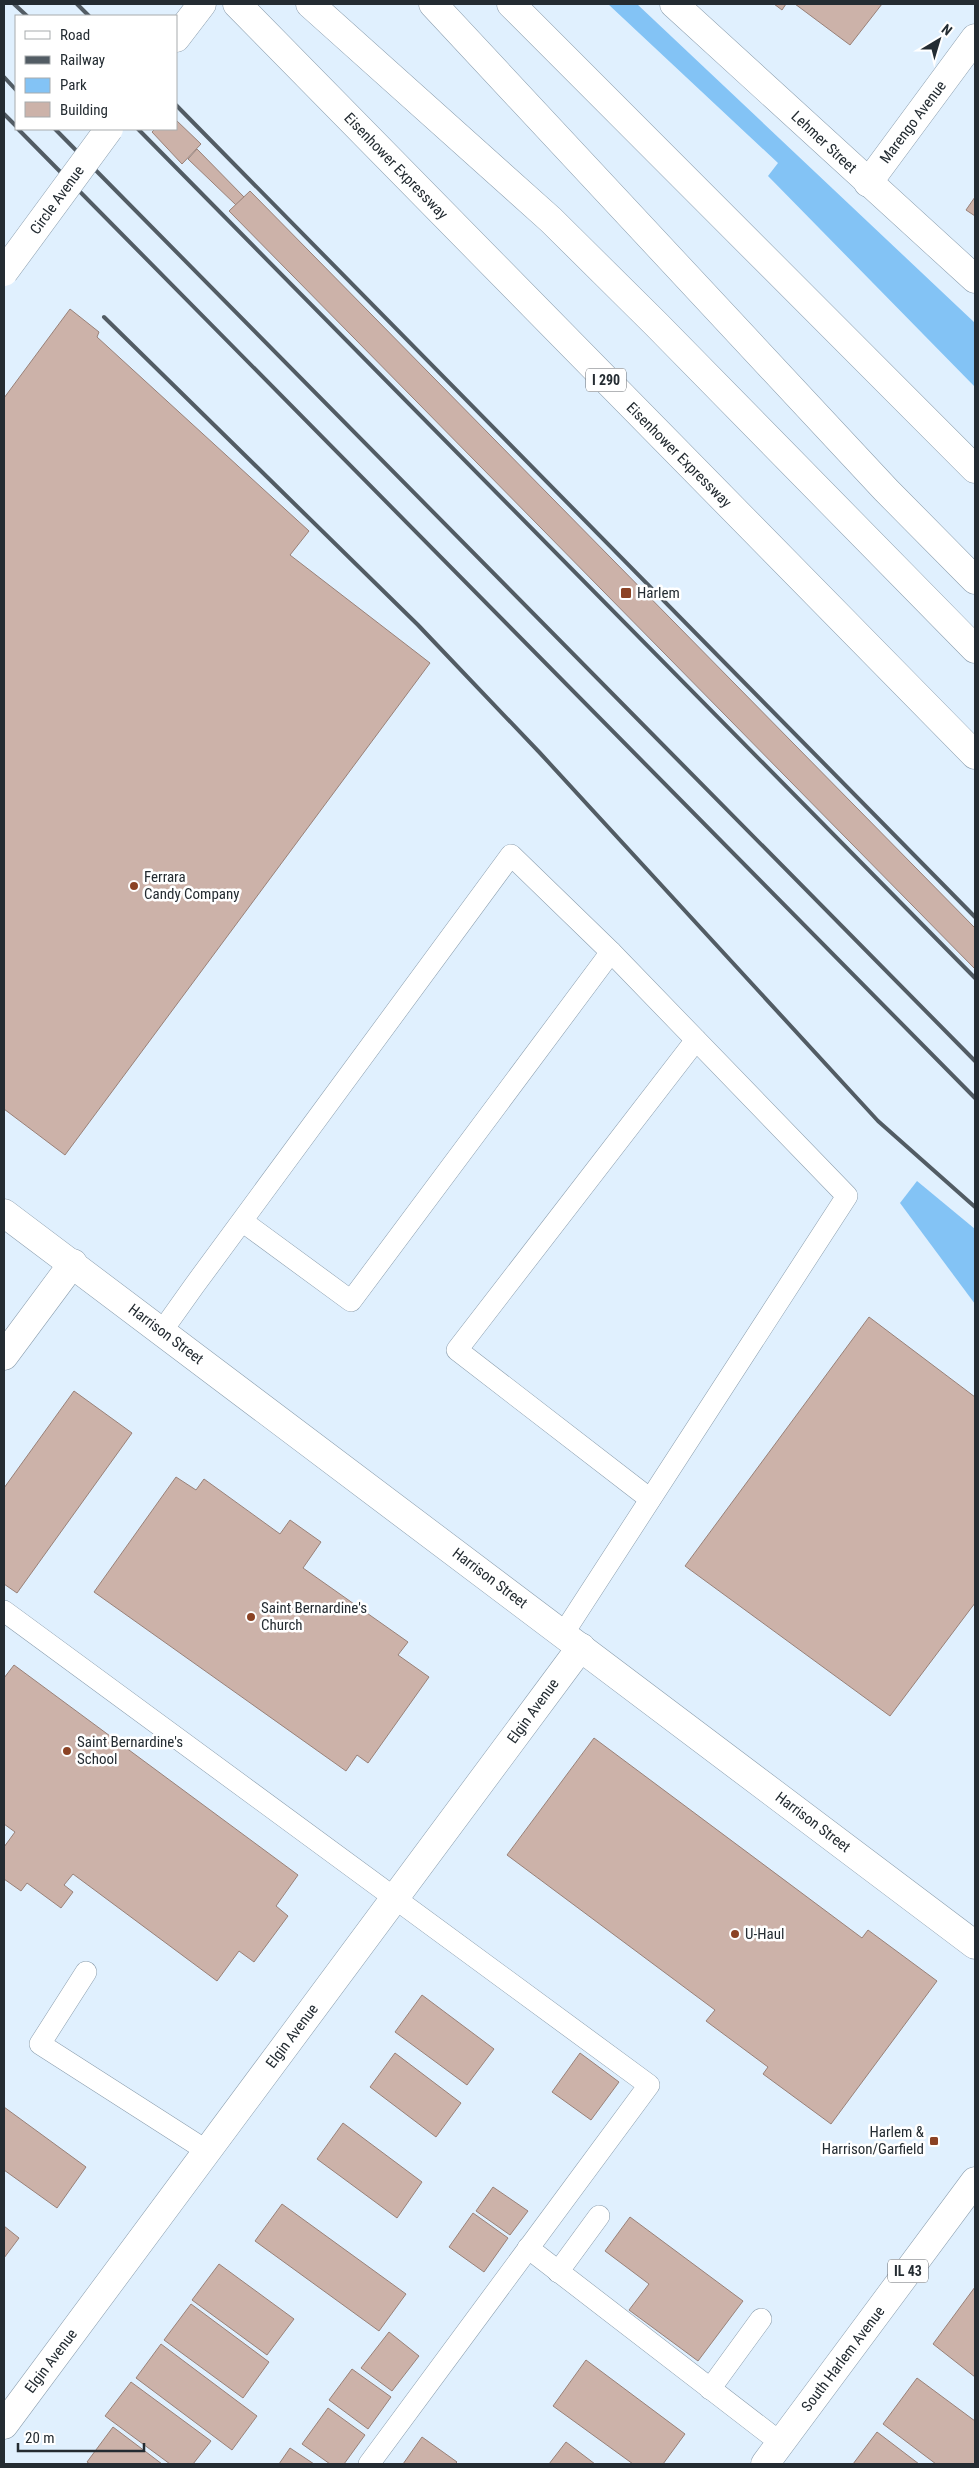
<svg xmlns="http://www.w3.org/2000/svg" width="979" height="2468" font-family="'Roboto Condensed',sans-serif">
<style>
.green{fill:#83c3f5}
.building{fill:#ccb2a9;stroke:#998178}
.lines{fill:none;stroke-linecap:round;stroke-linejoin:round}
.service-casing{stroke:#8b9eae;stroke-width:22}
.minor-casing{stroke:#8b9eae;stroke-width:29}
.tertiary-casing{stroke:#8b9eae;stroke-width:29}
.primary-casing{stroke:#8b9eae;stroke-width:29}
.motorway-casing{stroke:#8b9eae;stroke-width:29}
.service{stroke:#fff;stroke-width:21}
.minor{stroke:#fff;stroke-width:28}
.tertiary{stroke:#fff;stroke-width:28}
.primary{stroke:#fff;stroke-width:28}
.motorway{stroke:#fff;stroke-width:28}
.rail{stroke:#525c64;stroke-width:4}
.tertiary-bridge-casing{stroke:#8b9eae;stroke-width:29;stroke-linecap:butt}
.tertiary-bridge{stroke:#fff;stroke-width:28}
.poi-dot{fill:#8b4224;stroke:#fff;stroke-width:2}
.labels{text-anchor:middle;stroke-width:5;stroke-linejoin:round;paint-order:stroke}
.shield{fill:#fff;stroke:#666b70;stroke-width:1}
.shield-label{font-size:14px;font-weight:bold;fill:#242c32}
.street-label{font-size:15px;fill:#242c32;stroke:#fff}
.poi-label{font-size:15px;fill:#242c32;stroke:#fff;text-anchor:start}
</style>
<rect width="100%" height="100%" fill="#e0f0fe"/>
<g class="green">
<path d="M608 4H637L975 323V387L768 176 778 163Z"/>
<path d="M917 1181 975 1229V1304L900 1203Z"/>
</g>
<g class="building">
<path d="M774 4H786L782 10Z"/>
<path d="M795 4H882L850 45Z"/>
<path d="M176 120 201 144 182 164 152 132 155 129H176Z"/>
<path d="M197 149 244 197 236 205 188 159Z"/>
<path d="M250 191 975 928V969L229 211Z"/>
<path d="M975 197V216L966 210Z"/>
<path d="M70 309 99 332 97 337 309 531 290 555 430 663 65 1155 4 1109V398Z"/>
<path d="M869 1317 975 1397V1603L890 1716 685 1566Z"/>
<path d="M74 1391 132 1433 17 1593 4 1584V1488Z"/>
<path d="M176 1477 196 1490 204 1479 280 1534 290 1520 321 1542 303 1568 408 1642 398 1655 429 1677 368 1763 357 1755 346 1771 94 1592Z"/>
<path d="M14 1665 298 1875 276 1906 288 1916 254 1962 239 1951 217 1981 73 1874 64 1885 73 1892 61 1908 27 1883 21 1891 4 1879V1847L15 1832 4 1824V1678Z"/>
<path d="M594 1738 862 1938 868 1930 937 1981 831 2124 763 2074 768 2067 706 2021 715 2010 507 1855Z"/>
<path d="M422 1995 494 2049 467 2085 395 2032Z"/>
<path d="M395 2053 461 2103 436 2137 370 2087Z"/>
<path d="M580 2053 619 2082 591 2120 552 2092Z"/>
<path d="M4 2107 86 2167 57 2208 4 2170Z"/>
<path d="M343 2123 422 2182 397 2218 317 2159Z"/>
<path d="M493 2187 528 2211 510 2235 476 2211Z"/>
<path d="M282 2204 406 2294 379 2331 255 2241Z"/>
<path d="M473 2213 508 2238 484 2272 449 2247Z"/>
<path d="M630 2217 743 2301 698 2361 629 2310 649 2284 605 2251Z"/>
<path d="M4 2226 19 2238 4 2258Z"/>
<path d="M219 2264 294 2319 267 2355 192 2300Z"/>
<path d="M975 2287V2377L933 2344Z"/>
<path d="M191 2304 269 2362 243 2398 164 2340Z"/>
<path d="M389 2332 419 2356 392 2391 361 2368Z"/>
<path d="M161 2344 257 2416 232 2450 136 2378Z"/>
<path d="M586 2360 685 2434 663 2464H633L553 2406Z"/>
<path d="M352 2369 391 2397 368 2429 329 2400Z"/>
<path d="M917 2378 975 2421V2464H936L883 2424Z"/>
<path d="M131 2382 211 2441 193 2464H170L105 2416Z"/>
<path d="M328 2408 365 2435 344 2464H330L302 2444Z"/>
<path d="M113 2427 162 2464H90L87 2462Z"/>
<path d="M877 2432 919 2464H853Z"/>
<path d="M422 2437 457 2462 455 2464H403Z"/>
<path d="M566 2442 595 2464H549Z"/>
<path d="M290 2448 314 2464H279Z"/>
</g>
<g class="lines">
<defs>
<g id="service">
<path d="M162 1331 194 1286 511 855 611 952 351 1301 242 1221"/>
<path d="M650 1499 457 1350 696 1040"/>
<path d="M4 1611 649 2085 369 2464"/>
<path d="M563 1634 847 1196 611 952"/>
<path d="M86 1972 40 2044 207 2151"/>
<path d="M528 2248 781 2443"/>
<path d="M558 2272 599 2216"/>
<path d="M710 2389 761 2319"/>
</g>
<g id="minor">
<path d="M674 4 975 279"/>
<path d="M868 183 975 38"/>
<path d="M4 1356 73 1263"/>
<path d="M4 2425 581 1647"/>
</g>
<g id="tertiary">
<path d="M176 38 202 4"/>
<path d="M4 1213 975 1945"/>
</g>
<path id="primary" d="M765 2464 975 2181"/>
<g id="motorway">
<path d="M237 4 975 755"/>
<path d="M310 4 551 220 656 324 975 649"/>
<path d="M433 4 886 490 975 580"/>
<path d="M511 4 975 469"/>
</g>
</defs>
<use href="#service" class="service-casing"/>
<use href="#minor" class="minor-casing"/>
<use href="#tertiary" class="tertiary-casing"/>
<use href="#primary" class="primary-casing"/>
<use href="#motorway" class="motorway-casing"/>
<use href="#service" class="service"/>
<use href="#minor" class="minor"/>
<use href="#tertiary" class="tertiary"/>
<use href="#primary" class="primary"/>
<use href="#motorway" class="motorway"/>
<g class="rail">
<path d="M14 4 27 16"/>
<path d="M77 4 89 16"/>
<path d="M4 77 16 90"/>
<path d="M176 105 975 917"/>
<path d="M4 114 16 126"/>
<path d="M18 129 975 1098"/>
<path d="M55 129 975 1061"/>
<path d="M138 129 975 978"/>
<path d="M104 317 418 625 540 753 878 1121 975 1207"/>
</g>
<defs>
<path id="tertiary-bridge" d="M4 272 109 129"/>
</defs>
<use href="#tertiary-bridge" class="tertiary-bridge-casing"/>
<use href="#tertiary-bridge" class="tertiary-bridge"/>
</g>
<g class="poi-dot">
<rect x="620" y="587" width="12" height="12" rx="2.5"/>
<circle cx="134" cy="886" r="5"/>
<circle cx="251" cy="1617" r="5"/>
<circle cx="67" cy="1751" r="5"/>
<circle cx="735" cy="1934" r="5"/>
<rect x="929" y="2136" width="10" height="10" rx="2.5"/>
</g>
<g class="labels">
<g class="shield">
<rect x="586" y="368.5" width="40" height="23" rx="4"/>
<rect x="888" y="2259.5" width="40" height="23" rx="4"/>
</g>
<g class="shield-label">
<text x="606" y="385">I 290</text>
<text x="908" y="2276">IL 43</text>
</g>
<g class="street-label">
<text transform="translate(913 122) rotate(-53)" y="5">Marengo Avenue</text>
<text transform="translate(824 142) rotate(43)" y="5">Lehmer Street</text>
<text transform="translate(396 166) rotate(46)" y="5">Eisenhower Expressway</text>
<text transform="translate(57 200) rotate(-54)" y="5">Circle Avenue</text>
<text transform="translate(679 455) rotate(45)" y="5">Eisenhower Expressway</text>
<text transform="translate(166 1334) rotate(37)" y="5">Harrison Street</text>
<text transform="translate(490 1578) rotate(37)" y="5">Harrison Street</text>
<text transform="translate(533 1711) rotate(-54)" y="5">Elgin Avenue</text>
<text transform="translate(813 1822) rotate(37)" y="5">Harrison Street</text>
<text transform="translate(292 2036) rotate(-53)" y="5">Elgin Avenue</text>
<text transform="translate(843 2359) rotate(-53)" y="5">South Harlem Avenue</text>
<text transform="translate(51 2361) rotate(-53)" y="5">Elgin Avenue</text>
</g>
<g class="poi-label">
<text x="637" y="598">Harlem</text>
<text x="144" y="882">Ferrara<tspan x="144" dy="17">Candy Company</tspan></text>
<text x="261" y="1613">Saint Bernardine's<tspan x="261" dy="17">Church</tspan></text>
<text x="77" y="1747">Saint Bernardine's<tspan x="77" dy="17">School</tspan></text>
<text x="745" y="1939">U-Haul</text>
<text x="924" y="2137" text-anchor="end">Harlem &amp;<tspan x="924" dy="17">Harrison/Garfield</tspan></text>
</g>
</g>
<rect width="979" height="2468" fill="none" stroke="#242c32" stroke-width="10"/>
<rect x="15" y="15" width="162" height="115" fill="#ffffff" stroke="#a7abad"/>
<rect x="25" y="31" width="25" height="8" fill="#ffffff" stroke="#a7abad"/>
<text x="60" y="40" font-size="15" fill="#242c32">Road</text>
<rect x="25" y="56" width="25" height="8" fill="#525c64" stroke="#a7abad"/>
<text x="60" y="65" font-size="15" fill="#242c32">Railway</text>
<rect x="25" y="78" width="25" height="15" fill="#83c3f5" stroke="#a7abad"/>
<text x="60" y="90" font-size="15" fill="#242c32">Park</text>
<rect x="25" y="102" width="25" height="15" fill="#ccb2a9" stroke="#a7abad"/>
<text x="60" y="115" font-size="15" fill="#242c32">Building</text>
<g transform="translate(939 40) rotate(38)" stroke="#ffffff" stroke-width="4" paint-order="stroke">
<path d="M0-4L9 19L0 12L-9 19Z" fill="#242c32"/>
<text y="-8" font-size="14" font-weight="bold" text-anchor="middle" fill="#242c32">N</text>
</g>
<path d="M18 2443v8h126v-8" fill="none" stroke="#242c32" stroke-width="2.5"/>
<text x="25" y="2443" font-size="15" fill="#242c32" stroke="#ffffff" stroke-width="4" paint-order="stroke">20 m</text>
</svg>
